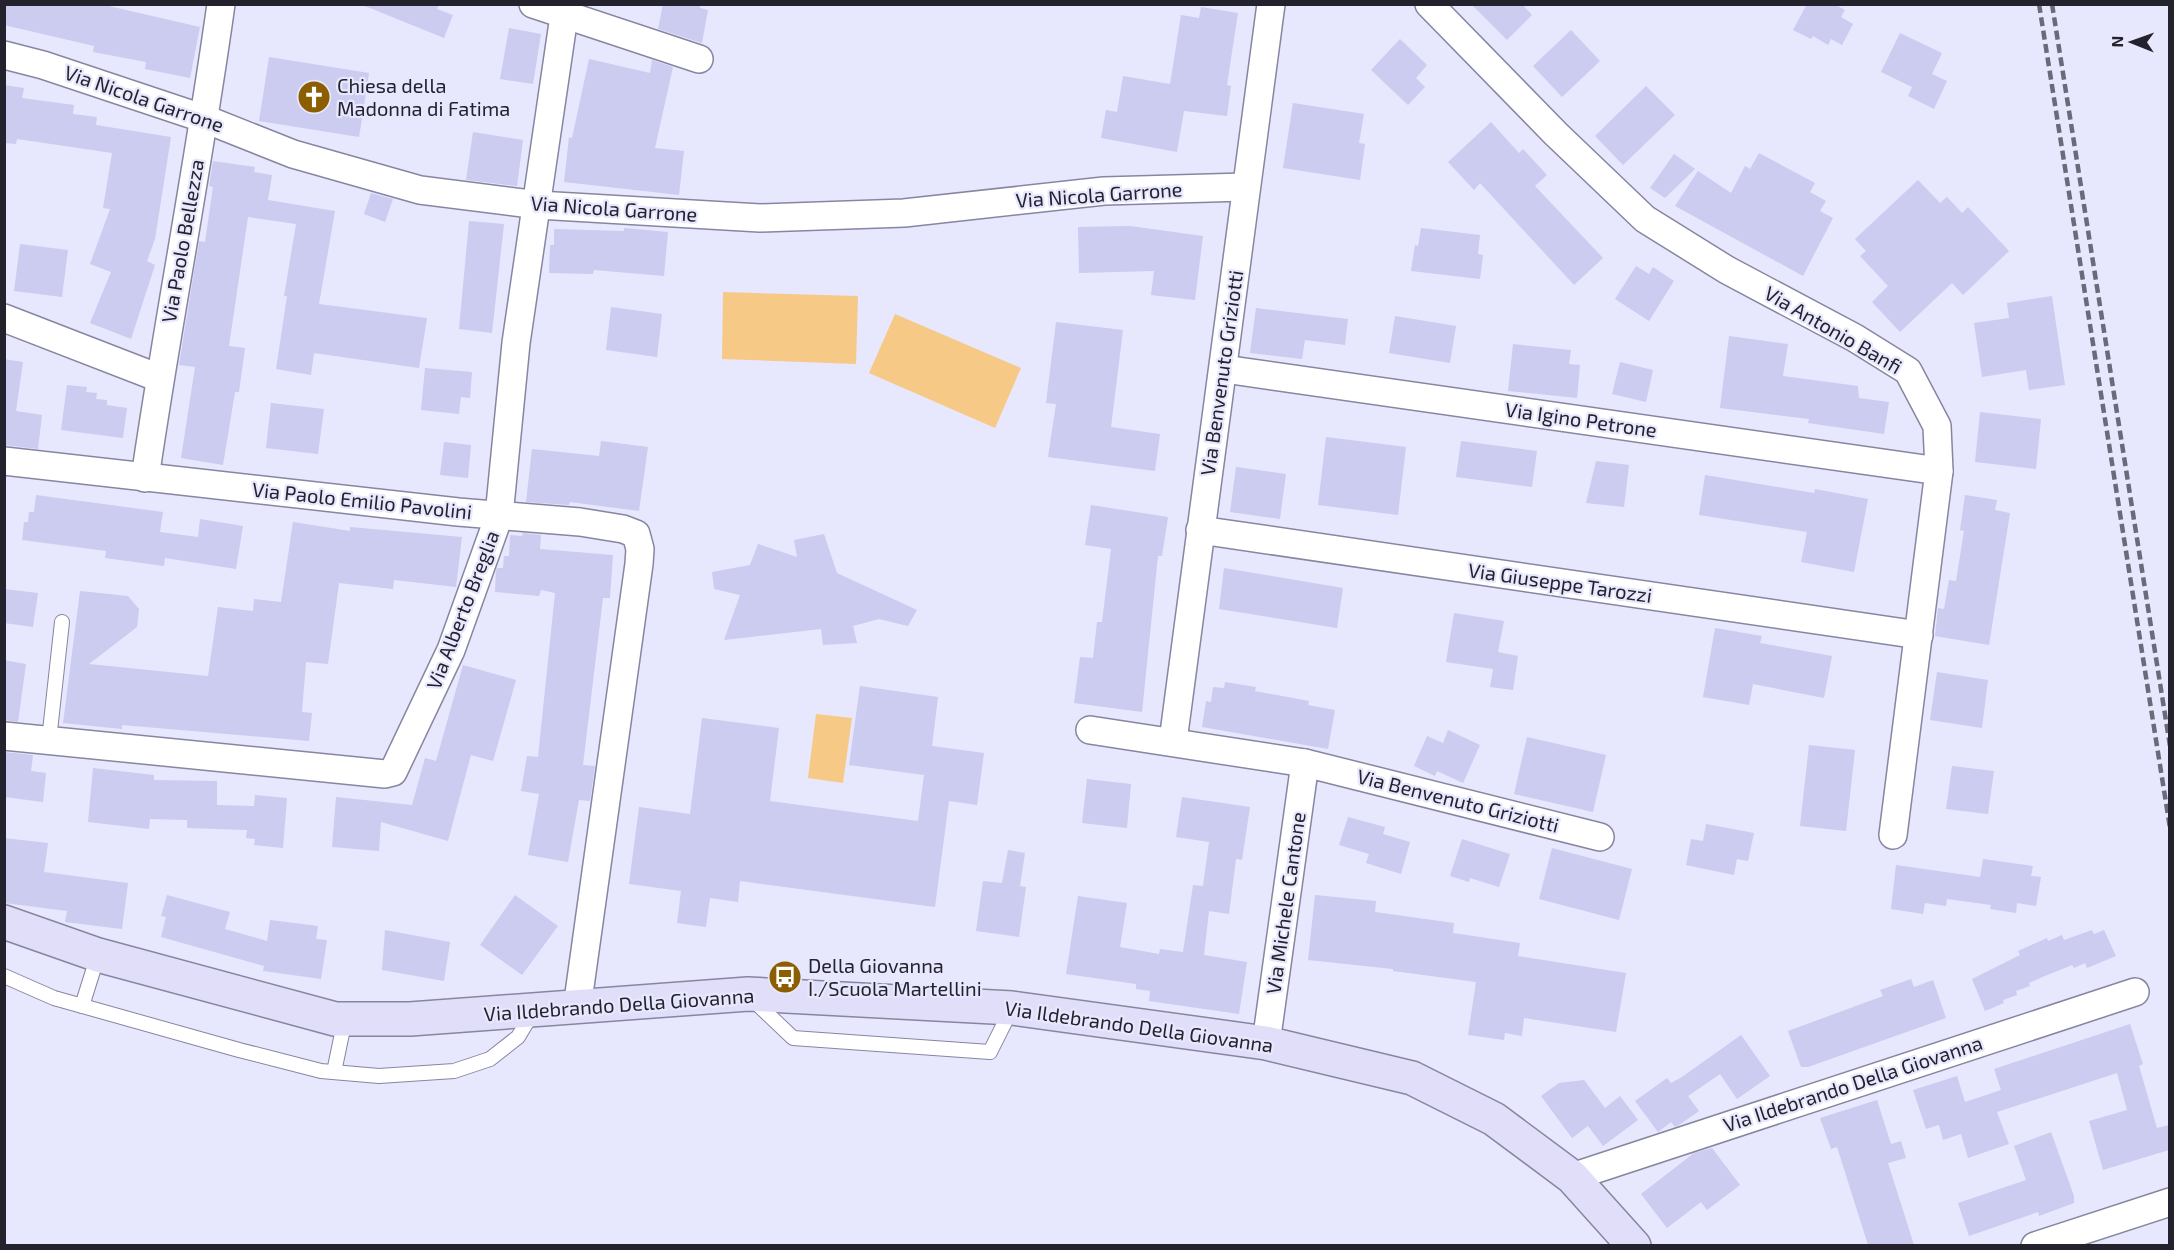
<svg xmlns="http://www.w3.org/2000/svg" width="2174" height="1250" font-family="'Exo 2',sans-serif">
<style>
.green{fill:#f7c987}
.building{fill:#cccbf0}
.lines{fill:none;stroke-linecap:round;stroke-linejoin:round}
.lane-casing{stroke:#8786a1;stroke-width:16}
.street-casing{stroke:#8786a1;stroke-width:30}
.secondary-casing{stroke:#8786a1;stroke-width:36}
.lane{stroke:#fff;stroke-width:14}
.street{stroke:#fff;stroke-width:27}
.secondary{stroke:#e1defa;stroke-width:33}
.rail{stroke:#6b6a7a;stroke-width:4.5;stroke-dasharray:9 4.5;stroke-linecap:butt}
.labels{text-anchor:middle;stroke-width:4.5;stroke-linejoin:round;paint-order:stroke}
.poi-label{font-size:20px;fill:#23222d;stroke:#e7e7fe;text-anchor:start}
.street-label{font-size:20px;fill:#23222d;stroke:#e7e7fe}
</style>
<rect width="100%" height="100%" fill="#e7e7fe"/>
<g class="green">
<path d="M723 292 858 296 856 364 722 359Z"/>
<path d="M895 314 1021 368 995 428 869 373Z"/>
<path d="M816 714 852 718 843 783 808 778Z"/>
</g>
<g class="building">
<path d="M4 4H100L200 27 190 78 145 69 146 62 93 52 94 46 4 25Z"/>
<path d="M360 4H439L437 9 453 15 444 38Z"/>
<path d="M663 4H700V8L708 10 702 43 658 29Z"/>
<path d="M1471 4H1522L1532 15 1507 40Z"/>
<path d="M1807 4H1834L1845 10 1841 17 1853 24 1842 45 1831 39 1828 45 1813 36 1811 39 1793 30Z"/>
<path d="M1201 7 1238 13 1227 85 1231 86 1227 116 1184 111 1177 152 1101 138 1106 110 1117 112 1123 76 1170 84 1181 15 1199 18Z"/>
<path d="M509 28 541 34 533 84 500 79Z"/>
<path d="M1571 30 1600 61 1562 97 1533 66Z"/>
<path d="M1900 33 1942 53 1932 74 1947 81 1934 109 1908 96 1912 87 1881 72Z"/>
<path d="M1400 39 1427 65 1416 78 1425 87 1408 105 1371 70Z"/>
<path d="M269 57 369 73 359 137 259 121Z"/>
<path d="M589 59 650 73 652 60 673 67 655 148 684 151 679 195 564 182 569 137 572 138Z"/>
<path d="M4 85 24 88 22 98 74 105 73 114 97 117 96 125 171 137 155 239 147 261 155 265 131 339 90 323 111 272 90 264 110 209 103 208 112 153 17 139 16 144 4 143Z"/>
<path d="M1646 86 1675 115 1623 165 1595 136Z"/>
<path d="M1293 103 1364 114 1359 143 1365 144 1360 180 1283 168Z"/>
<path d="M1491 122 1519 153 1523 149 1547 175 1535 186 1603 258 1574 285 1480 183 1474 190 1448 162Z"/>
<path d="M473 132 523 140 517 186 466 180Z"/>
<path d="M1759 153 1815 183 1810 192 1826 201 1820 211 1833 218 1803 276 1675 206 1698 171 1731 193 1745 166 1750 169Z"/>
<path d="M1674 154 1695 169 1665 198 1650 188Z"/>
<path d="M213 161 255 167 254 172 272 175 268 200 335 211 319 304 427 318 419 368 314 353 311 375 276 369 287 296H284L296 224 248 217 229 346 245 348 239 392H235L223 465 181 458 195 367 179 365 199 241 205 242 213 187 209 186Z"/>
<path d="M1918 180 1940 203 1947 197 1962 213 1968 207 2009 251 1963 295 1952 283 1900 332 1872 302 1888 286 1860 256 1866 251 1855 239Z"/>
<path d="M371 193 393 199 385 222 364 214Z"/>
<path d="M469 221 504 224 492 333 459 329Z"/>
<path d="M1130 226 1203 236 1195 300 1151 295 1154 271 1079 273 1078 227Z"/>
<path d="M624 228 668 232 664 276 594 270 593 274 549 273 550 245H554V229L624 231Z"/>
<path d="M1421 228 1480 235 1478 254 1483 255 1480 279 1411 271 1415 245 1418 246Z"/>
<path d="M20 244 68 250 62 297 14 291Z"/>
<path d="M1636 266 1649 274 1653 267 1674 281 1649 321 1615 299Z"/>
<path d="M2052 296 2065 385 2029 390 2026 370 1982 377 1974 323 2009 318 2007 303Z"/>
<path d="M611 307 662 314 657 357 606 350Z"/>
<path d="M1256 308 1348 319 1345 345 1305 340 1302 359 1250 353Z"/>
<path d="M1395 316 1456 326 1450 363 1389 353Z"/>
<path d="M1056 322 1123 330 1111 427 1160 434 1155 471 1048 457 1056 404 1046 403Z"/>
<path d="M1729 336 1788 344 1783 376 1858 386 1859 398 1889 402 1884 434 1808 423 1809 419 1720 408Z"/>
<path d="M1513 344 1571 350 1569 364 1580 365 1577 398 1508 391Z"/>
<path d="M4 359 23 362 16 411 42 415 38 449 4 445Z"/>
<path d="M1620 362 1653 370 1646 402 1612 394Z"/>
<path d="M425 368 472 372 470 398 461 397 459 414 421 410Z"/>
<path d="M67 385 87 387 86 392 97 393 96 399 107 400V405L127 408 123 438 61 430Z"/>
<path d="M271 403 324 409 318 454 266 448Z"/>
<path d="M1980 412 2041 419 2036 469 1975 462Z"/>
<path d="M1326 437 1406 447 1398 515 1318 505Z"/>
<path d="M601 441 648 447 639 511 570 502 569 505 526 502 532 449 599 456Z"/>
<path d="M1461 441 1537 451 1532 487 1456 477Z"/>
<path d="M444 442 471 445 468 478 440 475Z"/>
<path d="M1596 461 1629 465 1624 507 1586 503Z"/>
<path d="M1236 467 1286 474 1280 519 1230 512Z"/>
<path d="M1705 475 1814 493 1815 489 1868 499 1854 572 1801 562 1807 532 1699 515Z"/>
<path d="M36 495 163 512 160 532 198 537 200 519 243 526 236 569 165 558 164 566 105 558 106 551 22 540 24 522H28L29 512H34Z"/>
<path d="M1965 495 1997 500 1995 510 2010 513 1989 645 1935 636 1938 608 1944 609 1949 580 1956 581 1964 531 1960 530Z"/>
<path d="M1091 505 1168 517 1162 556H1158L1142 712 1074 703 1080 657 1093 658 1097 622H1102L1111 549 1085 545Z"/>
<path d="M293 522 350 531V527L462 537 456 587 394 580 393 589 339 583 328 664 306 662 302 712 312 713 309 741 122 725V729L63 723 80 591 128 596 139 609 137 627 89 664 208 676 218 607 253 611 254 599 281 602Z"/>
<path d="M523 533 541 535 540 549 613 555 610 598H603L583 765 595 766 590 801 579 800 568 862 528 855 539 794 521 791 527 756 538 757 555 593 541 590 539 596 495 592 496 570 497 568H503L504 556H509L510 535 522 536Z"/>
<path d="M824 534 837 573 917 610 908 626 879 619 853 626 857 643 823 645 821 629 724 640 740 595 714 589 712 572 750 565 758 544 797 557 794 540Z"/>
<path d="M1224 568 1343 588 1337 628 1219 609Z"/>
<path d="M4 589 38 593 33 627 4 623Z"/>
<path d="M1454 613 1504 621 1498 652 1518 656 1513 690 1490 687 1493 669 1446 662Z"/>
<path d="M1715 628 1762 636 1760 643 1832 656 1824 698 1753 684 1749 705 1703 697Z"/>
<path d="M4 660 26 664 18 722 4 720Z"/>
<path d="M463 665 516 680 493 761 471 755 448 841 381 822 379 851 332 847 336 797 412 805 425 758 436 761Z"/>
<path d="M1937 672 1988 680 1982 728 1930 720Z"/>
<path d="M1225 682 1256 687 1255 691 1309 701 1308 705 1335 710 1328 749 1202 727 1206 701 1211 702 1213 687 1224 688Z"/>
<path d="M860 686 938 697 932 746 984 753 977 805 949 801 935 907 740 881 738 902 710 898 706 927 677 923 681 891 629 884 639 807 690 814 702 718 779 728 770 801 918 821 924 775 849 765Z"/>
<path d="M1448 730 1480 745 1463 783 1437 771 1435 776 1414 766 1427 736 1443 743Z"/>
<path d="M1527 737 1606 755 1593 812 1514 794Z"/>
<path d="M1809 745 1855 750 1846 831 1800 826Z"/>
<path d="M4 752 33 755 31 771 46 773 43 802 4 797Z"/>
<path d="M1952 766 1994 771 1988 814 1946 809Z"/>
<path d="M93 768 154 775V780L217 781V805L254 806 255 795 287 798 283 848 254 845 255 839 246 838 247 830 187 828V820L150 819 149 829 88 822Z"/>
<path d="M1087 779 1131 784 1127 828 1082 823Z"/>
<path d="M1182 797 1250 807 1242 860 1236 859 1229 914 1209 911 1204 955 1247 962 1239 1014 1149 1001 1150 991 1136 989V984L1066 974 1078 896 1127 903 1120 947 1159 954 1160 949 1183 952 1193 885 1203 886 1209 842 1176 837Z"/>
<path d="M1348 817 1385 827 1383 834 1410 842 1401 874 1366 863 1369 854 1339 845Z"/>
<path d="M1706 824 1754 833 1748 861 1737 859 1734 875 1686 865 1691 839 1703 841Z"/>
<path d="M4 838 48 843 44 872 128 883 122 929 65 922 67 911 4 903Z"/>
<path d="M1462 839 1510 854 1499 887 1470 878 1469 882 1450 876Z"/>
<path d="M1552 848 1632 869 1619 920 1539 899Z"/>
<path d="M1008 850 1025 853 1020 886 1026 887 1019 937 976 931 983 881 1002 883Z"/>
<path d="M1983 859 2033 866 2031 876 2041 877 2036 906 2017 903 2016 913 1990 909 1991 905 1947 899 1946 906 1925 903 1923 914 1891 909 1896 865 1980 877Z"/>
<path d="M167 895 230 912 225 929 267 941 270 920 318 926 316 939 327 940 321 979 263 971 264 966 161 937 166 917 161 916Z"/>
<path d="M515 895 558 926 522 975 480 945Z"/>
<path d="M1315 895 1376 901 1375 912 1454 923 1453 933 1520 943 1518 956 1626 973 1616 1032 1524 1018 1522 1036 1505 1033 1504 1040 1468 1035 1476 982 1393 971V969L1308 960Z"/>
<path d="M385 930 450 942 444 981 382 970Z"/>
<path d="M2092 930 2094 934 2104 930 2116 956 2087 968 2085 963 2074 968 2072 965 2040 978 2029 983 2030 986 2016 991 2017 995 2003 1000 2004 1003 1985 1011 1972 979 2020 955 2018 951 2047 938 2048 941 2062 935 2064 940Z"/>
<path d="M1911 979 1914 987 1933 980 1946 1018 1808 1067H1801L1788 1031 1883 996 1880 990Z"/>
<path d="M2130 1024 2143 1064 2139 1066 2157 1128 2169 1125V1150L2103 1170 2089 1121 2127 1110 2117 1073 1997 1112 2009 1144 1968 1158 1961 1134 1943 1140 1939 1125 1926 1129 1913 1090 1957 1076 1965 1102 2001 1090 1994 1069Z"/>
<path d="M1741 1035 1770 1076 1737 1099 1720 1074 1688 1096 1699 1111 1679 1125 1675 1127 1671 1122 1658 1132 1635 1101 1667 1078 1671 1083 1682 1077Z"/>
<path d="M1584 1080 1605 1108 1620 1096 1638 1120 1603 1146 1588 1126 1572 1138 1541 1096 1559 1083Z"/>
<path d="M1877 1100 1891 1144 1901 1141 1906 1158 1888 1163 1914 1245H1868L1837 1147 1831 1149 1820 1118Z"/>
<path d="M2051 1132 2074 1196V1203L2039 1216 2038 1212 1969 1236 1958 1203 2026 1180 2014 1146Z"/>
<path d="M1712 1148 1740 1185 1707 1210 1701 1202 1667 1228 1641 1194 1694 1153Z"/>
</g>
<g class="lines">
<defs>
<g id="lane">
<path d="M49 740 62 622"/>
<path d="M4 976 54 998 239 1050 321 1071 379 1076 454 1071 490 1059 518 1037 533 1012"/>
<path d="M752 999 793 1038 990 1052 1011 1010"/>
<path d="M82 1006 98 955"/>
<path d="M334 1072 345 1019"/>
</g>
<g id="street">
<path d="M533 4 699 59"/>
<path d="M1429 4 1556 134 1645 219 1727 270 1855 338 1908 371 1937 426 1939 471 1893 835"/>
<path d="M4 55 43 65 205 119 293 154 420 190 538 205 760 218 904 213 1104 191 1245 187"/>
<path d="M4 318 159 378"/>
<path d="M1224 369 1939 471"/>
<path d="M4 461 458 512 580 522 623 529 636 534 640 549 639 564 577 1008"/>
<path d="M145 478C168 320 199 163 221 4"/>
<path d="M1200 530 1919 635"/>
<path d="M1090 730 1305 763 1600 837"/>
<path d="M4 736 385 774 393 772 451 650 499 516 516 343 564 16"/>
<path d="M1173 741 1271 4"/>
<path d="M1266 1043 1305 763"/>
<path d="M1572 1177 2135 992"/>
<path d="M2035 1246 2170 1202"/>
</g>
<path id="secondary" d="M4 922 98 955 335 1019H410L748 994 1012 1008 1266 1043 1412 1078 1494 1119 1572 1177 1634 1246"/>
</defs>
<use href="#lane" class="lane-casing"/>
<use href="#street" class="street-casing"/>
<use href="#secondary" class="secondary-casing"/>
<use href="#lane" class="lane"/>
<use href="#street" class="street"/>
<use href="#secondary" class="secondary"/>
<g class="rail">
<path d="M2039 4 2170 828"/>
<path d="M2052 4 2170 746"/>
</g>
</g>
<defs>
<symbol id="church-disc" viewBox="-11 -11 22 22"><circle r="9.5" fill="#8b5e01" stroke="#e7e7fe"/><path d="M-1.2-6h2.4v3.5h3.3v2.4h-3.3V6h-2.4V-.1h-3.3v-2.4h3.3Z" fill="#fff"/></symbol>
<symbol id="bus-disc" viewBox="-11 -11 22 22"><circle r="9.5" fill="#8b5e01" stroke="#e7e7fe"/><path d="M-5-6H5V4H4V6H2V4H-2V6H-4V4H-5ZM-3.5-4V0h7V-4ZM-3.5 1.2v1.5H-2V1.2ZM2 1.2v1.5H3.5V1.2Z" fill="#fff"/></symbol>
</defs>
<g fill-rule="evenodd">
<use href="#church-disc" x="295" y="78" width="38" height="38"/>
<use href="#bus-disc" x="766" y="958" width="38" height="38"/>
</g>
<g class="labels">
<g class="poi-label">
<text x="337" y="93">Chiesa della<tspan x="337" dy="23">Madonna di Fatima</tspan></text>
<text x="808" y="973">Della Giovanna<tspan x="808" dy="23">I./Scuola Martellini</tspan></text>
</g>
<g class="street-label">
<text transform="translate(144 99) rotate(19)" y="7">Via Nicola Garrone</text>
<text transform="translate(1099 195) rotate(-4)" y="7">Via Nicola Garrone</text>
<text transform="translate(614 209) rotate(4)" y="7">Via Nicola Garrone</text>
<text transform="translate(183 241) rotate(-80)" y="7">Via Paolo Bellezza</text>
<text transform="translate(1833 330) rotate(30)" y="7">Via Antonio Banfi</text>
<text transform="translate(1222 373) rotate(-82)" y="7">Via Benvenuto Griziotti</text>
<text transform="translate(1581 420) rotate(8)" y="7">Via Igino Petrone</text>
<text transform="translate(362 501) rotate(6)" y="7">Via Paolo Emilio Pavolini</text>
<text transform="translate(1560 583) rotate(8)" y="7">Via Giuseppe Tarozzi</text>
<text transform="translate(463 610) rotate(-69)" y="7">Via Alberto Breglia</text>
<text transform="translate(1458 801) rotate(14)" y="7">Via Benvenuto Griziotti</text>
<text transform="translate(1286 903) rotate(-82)" y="7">Via Michele Cantone</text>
<text transform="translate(619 1005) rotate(-4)" y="7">Via Ildebrando Della Giovanna</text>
<text transform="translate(1139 1027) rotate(8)" y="7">Via Ildebrando Della Giovanna</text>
<text transform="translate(1853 1084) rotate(-18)" y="7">Via Ildebrando Della Giovanna</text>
</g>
</g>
<rect width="2174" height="1250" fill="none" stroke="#23222d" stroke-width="12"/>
<g transform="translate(2132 42) rotate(271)" stroke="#e7e7fe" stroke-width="4.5" paint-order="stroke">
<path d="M0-4.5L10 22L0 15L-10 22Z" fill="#23222d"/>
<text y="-9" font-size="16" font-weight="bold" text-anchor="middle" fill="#23222d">N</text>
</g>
</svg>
